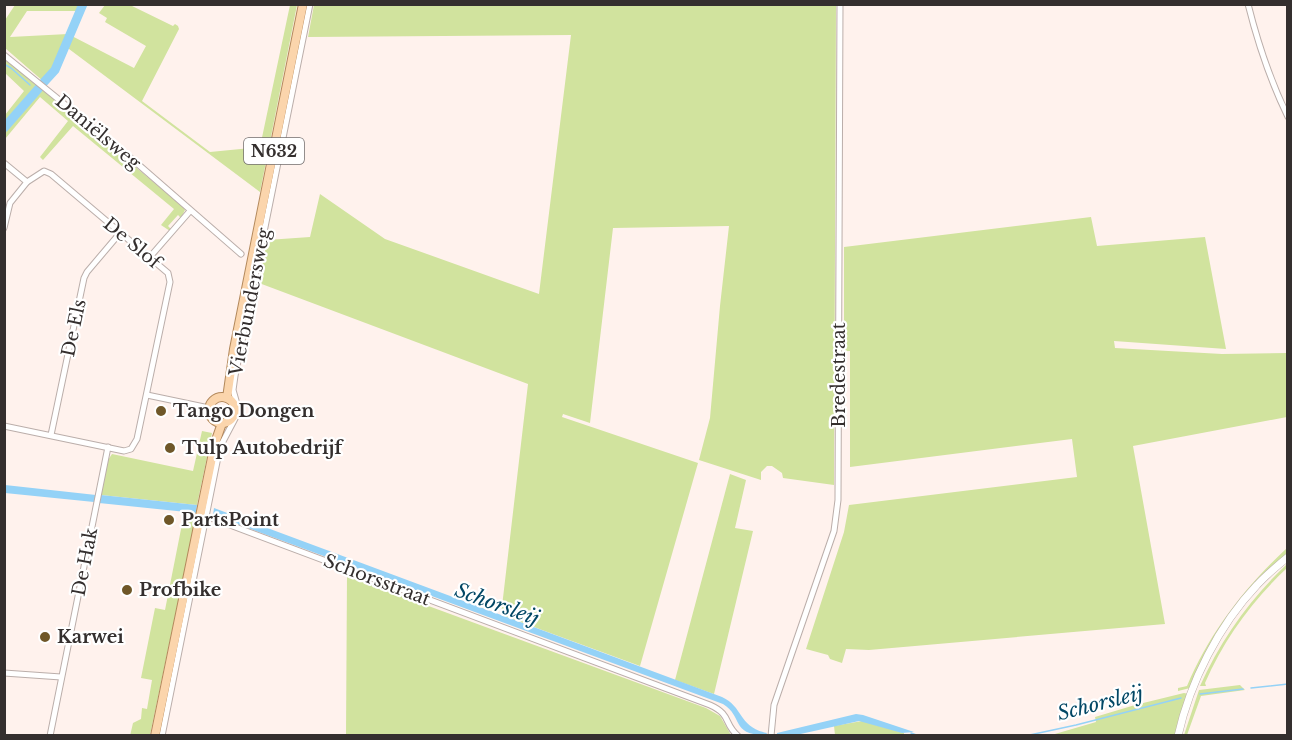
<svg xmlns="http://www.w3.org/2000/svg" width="1292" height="740" font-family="'Libre Baskerville',serif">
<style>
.green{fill:#d1e39e}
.water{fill:#94d2f7}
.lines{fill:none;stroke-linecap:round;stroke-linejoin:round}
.stream{stroke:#94d2f7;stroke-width:1.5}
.river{stroke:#94d2f7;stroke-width:9}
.street-casing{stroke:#bbaeaa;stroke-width:7}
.secondary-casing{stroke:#bbaeaa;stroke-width:8}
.primary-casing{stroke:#b3895c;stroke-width:10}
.street{stroke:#fff;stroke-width:5}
.secondary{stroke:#fff;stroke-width:7}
.primary{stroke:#fbd5ac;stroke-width:8}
.poi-dot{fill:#6f5728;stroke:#fff;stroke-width:2}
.labels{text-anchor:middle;stroke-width:4.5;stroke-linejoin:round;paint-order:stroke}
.shield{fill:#fff;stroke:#716d6d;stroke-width:1.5}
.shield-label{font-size:16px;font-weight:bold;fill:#342f2e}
.street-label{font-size:18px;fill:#342f2e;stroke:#fff}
.poi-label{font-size:18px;font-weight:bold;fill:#342f2e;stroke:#fff;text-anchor:start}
.water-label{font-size:20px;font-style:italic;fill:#024765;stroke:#fff}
</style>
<rect width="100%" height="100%" fill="#fff2ed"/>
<g class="green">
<path d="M15 5H80L77 11H27L10 37 68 34 134 68 146 46 105 22 107 18 99 13 105 5H130L173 26 175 24 178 26 179 29 142 101 210 152 260 147 290 5H297L260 192 65 46 53 72 44 82 5 48V20Z"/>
<path d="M314 5H836L834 485 783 478 782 473 772 466H767L761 472V480L699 460 710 418 720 306 729 226 613 228 590 423 563 414 562 417 698 463 640 666 501 615 528 384 259 283 267 240 310 237 320 194 385 239 539 294 571 35 308 37Z"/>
<path d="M5 57 183 207 185 210 181 218 178 215 168 226 171 229 170 231 161 225 174 209 73 126 43 160 40 157 68 121 40 97 5 139V115L24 91 5 73Z"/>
<path d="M1091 217 1097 246 1205 237 1226 349 1114 341 1115 348 1222 354 1287 353V417L1133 446 1165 624 869 650 846 649 842 663 830 659 828 655 806 649 844 532 849 505 1077 477 1072 439 850 467V351H844V247Z"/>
<path d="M202 431 212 433 197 505 101 495 108 460 112 454 193 471Z"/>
<path d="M730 474 746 480 735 528 753 531 714 694 675 680Z"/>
<path d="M184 514 196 516 150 735 130 736 133 723 141 719 142 708 147 709 152 680 141 678 155 608 165 610Z"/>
<path d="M1287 548V553L1253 586 1190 688 1178 691V688L1187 686C1210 632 1244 588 1287 548Z"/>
<path d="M1287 564V568C1253 600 1224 639 1205 683L1206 686H1200C1221 639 1250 599 1287 564Z"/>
<path d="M347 576 706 708 720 716 731 735H346Z"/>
<path d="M1240 685 1245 690 1201 696 1187 735H1184L1199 690Z"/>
<path d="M1184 693 1188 694 1175 735 1048 736 1096 722 1095 717 1135 705Z"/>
<path d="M862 721 904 733V735H835L834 726Z"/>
</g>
<g class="water">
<path d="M5 485 96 495 94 502 5 493Z"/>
<path d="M101 495 197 505 196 513 99 503Z"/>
<path d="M214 508 722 697C744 707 738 727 767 733L766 735C730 735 744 717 723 704L213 515Z"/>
<path d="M856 714 863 715 914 732 902 733 859 721 796 735H777V733Z"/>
</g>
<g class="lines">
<g class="stream">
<path d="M4 64 11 68 30 85"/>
<path d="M1251 688 1288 684"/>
<path d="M1200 694 1243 689"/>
<path d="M911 733 919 736"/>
<path d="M1025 736 1076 725 1181 698"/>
</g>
<g class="river">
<path d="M44 82 55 70 83 4"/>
<path d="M4 128 39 88"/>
</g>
<defs>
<g id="street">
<path d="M1248 4C1258 44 1270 80 1288 117"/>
<path d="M4 55 132 159 241 254"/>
<path d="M4 163 27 182"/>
<path d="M4 228 10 203 27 182 44 171 51 174 168 273 170 282 137 439 131 449 124 451 4 426"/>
<path d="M149 258 190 211"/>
<path d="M147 395 209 408"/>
<path d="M51 435 84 278 87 272 120 233"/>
<path d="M206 516 710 705C732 715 723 723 738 736"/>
<path d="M4 673 61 677"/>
<path d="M50 736 108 447"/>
<path d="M162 736 220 447 239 411 233 390 235 376 310 4"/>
<path d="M771 736 774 705 834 531 838 500 840 4"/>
</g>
<path id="secondary" d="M1178 736C1190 682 1219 625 1257 585 1266 575 1277 566 1288 557"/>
<g id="primary">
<circle cx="222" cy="410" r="13"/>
<path d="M227 398 234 349 303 4"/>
<path d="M155 736 215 443 222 423"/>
</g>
</defs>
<use href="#street" class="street-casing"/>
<use href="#secondary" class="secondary-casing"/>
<use href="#primary" class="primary-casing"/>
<use href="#street" class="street"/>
<use href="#secondary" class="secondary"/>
<use href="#primary" class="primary"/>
</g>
<g class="poi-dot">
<circle cx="161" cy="411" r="6"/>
<circle cx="170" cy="448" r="6"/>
<circle cx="169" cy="520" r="6"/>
<circle cx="127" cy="590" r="6"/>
<circle cx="45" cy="637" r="6"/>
</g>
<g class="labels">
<rect class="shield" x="244" y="138" width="60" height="26" rx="4.5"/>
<g class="shield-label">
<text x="274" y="157">N632</text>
</g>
<g class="street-label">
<text transform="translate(98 132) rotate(40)" y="6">Daniëlsweg</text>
<text transform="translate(132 243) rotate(40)" y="6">De Slof</text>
<text transform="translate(250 302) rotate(-79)" y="6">Vierbundersweg</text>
<text transform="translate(74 328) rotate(-78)" y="6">De Els</text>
<text transform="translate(839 375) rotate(-90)" y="6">Bredestraat</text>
<text transform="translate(85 562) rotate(-79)" y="6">De Hak</text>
<text transform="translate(377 580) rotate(21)" y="6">Schorsstraat</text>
</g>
<g class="poi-label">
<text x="173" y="417">Tango Dongen</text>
<text x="182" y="454">Tulp Autobedrijf</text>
<text x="181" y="526">PartsPoint</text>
<text x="139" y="596">Profbike</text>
<text x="57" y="643">Karwei</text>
</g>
<g class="water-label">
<text transform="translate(497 604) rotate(20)" y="7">Schorsleij</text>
<text transform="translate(1100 703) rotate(-14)" y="7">Schorsleij</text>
</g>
</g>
<rect width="1292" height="740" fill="none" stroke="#342f2e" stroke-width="12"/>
</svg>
